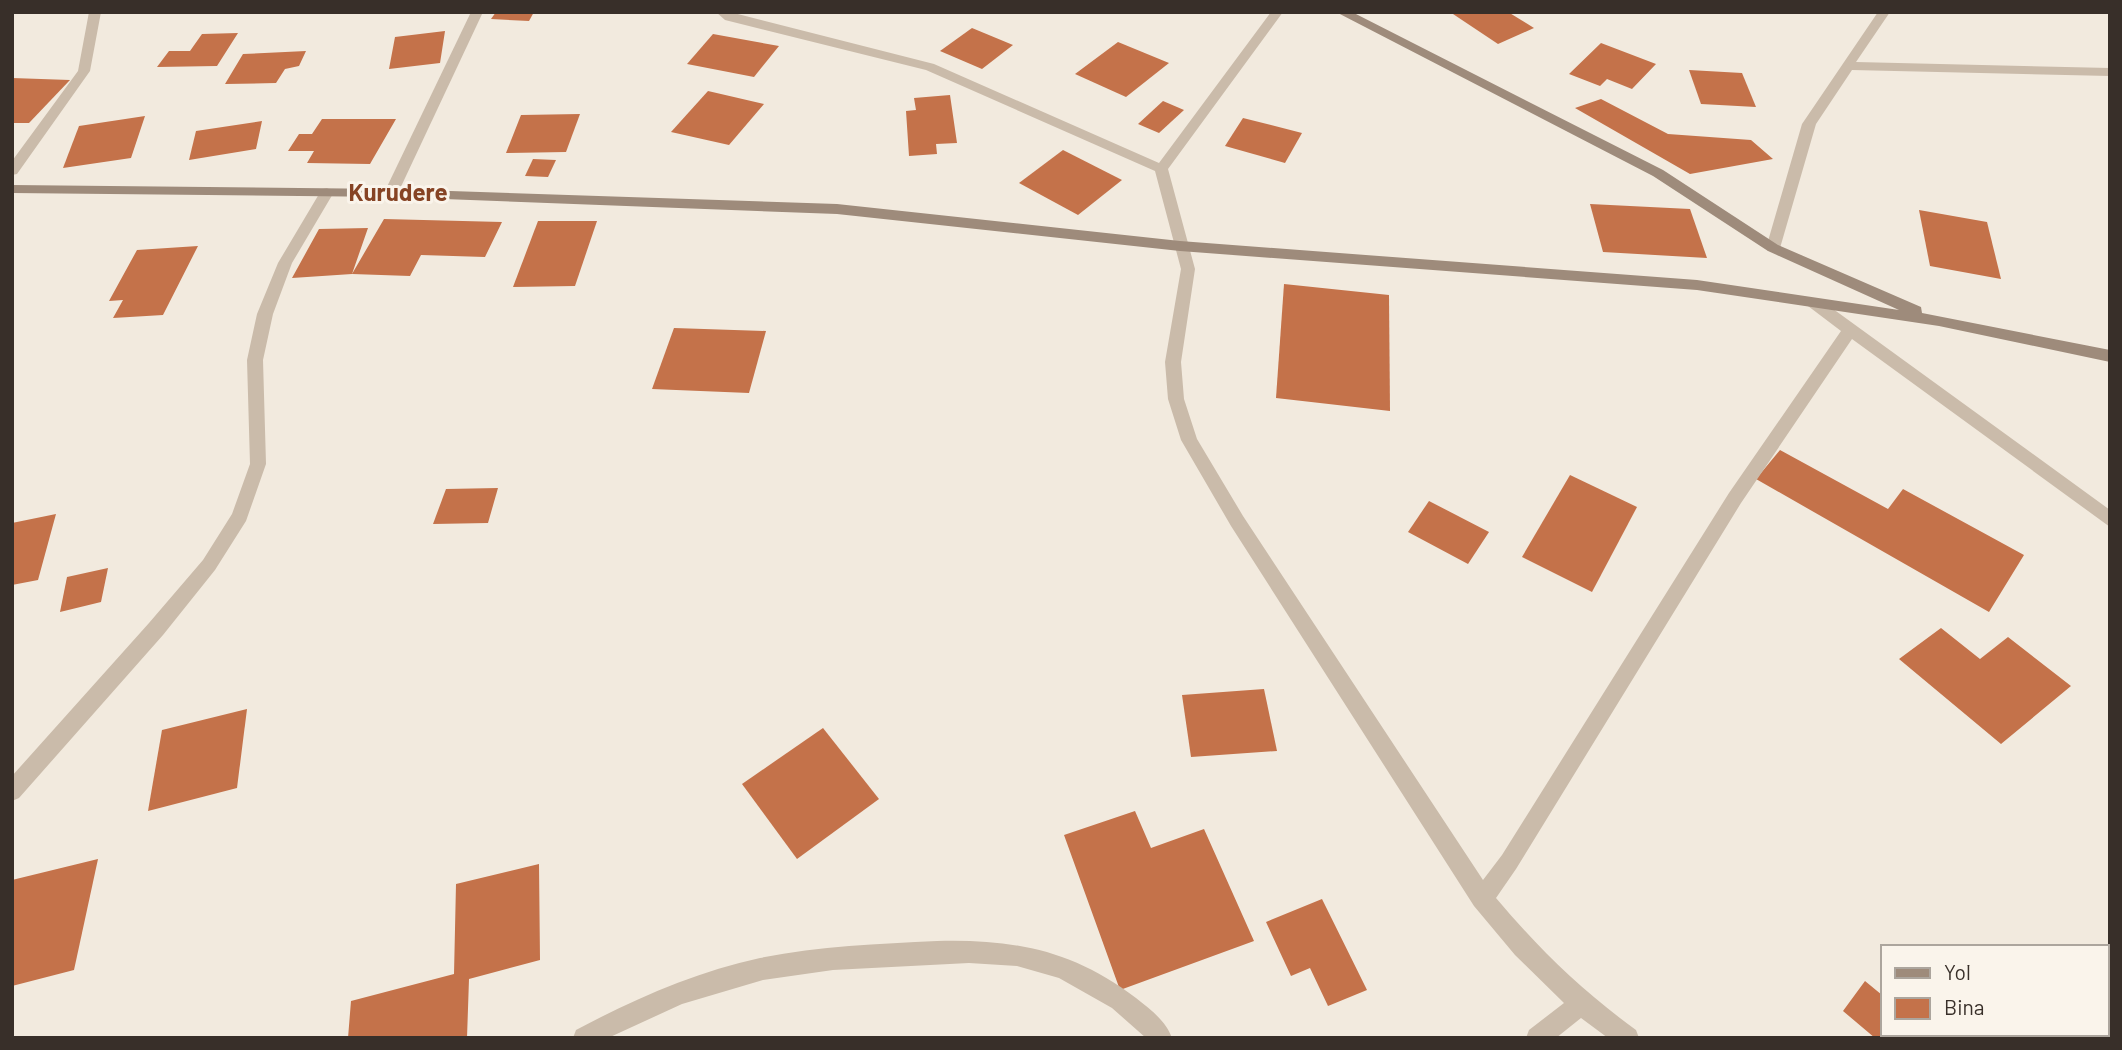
<svg xmlns="http://www.w3.org/2000/svg" width="2122" height="1050" font-family="Barlow,sans-serif">
<style>
.building{fill:#c4724a}
.lines{fill:none;stroke-linecap:round;stroke-linejoin:round}
.street{fill:#cabbaa;fill-rule:evenodd}
.secondary{fill:#9e8b7b;fill-rule:evenodd}
.labels{text-anchor:middle;stroke-width:6;stroke-linejoin:round;paint-order:stroke}
.far-district-label{font-size:24px;font-weight:bold;fill:#864324;stroke:#faf4eb}
</style>
<rect width="100%" height="100%" fill="#f2eade"/>
<g class="building">
<path d="M496 12H534L529 21 491 19Z"/>
<path d="M1450 12H1508L1534 28 1498 44Z"/>
<path d="M972 28 1013 45 982 69 940 51Z"/>
<path d="M445 31 440 63 389 69 395 37Z"/>
<path d="M238 33 217 66 157 67 169 51H190L202 34Z"/>
<path d="M713 34 779 46 754 77 687 64Z"/>
<path d="M1118 42 1169 63 1126 97 1075 74Z"/>
<path d="M1601 43 1656 64 1632 89 1607 79 1600 86 1569 74Z"/>
<path d="M306 51 299 66 285 69 276 83 225 84 243 54Z"/>
<path d="M1689 70 1742 73 1756 107 1701 104Z"/>
<path d="M12 78 70 80 29 123H12Z"/>
<path d="M708 91 764 104 729 145 671 132Z"/>
<path d="M950 95 957 143 936 144 937 154 909 156 906 111 916 110 914 98Z"/>
<path d="M1601 99 1668 134 1751 140 1773 159 1690 174 1575 108Z"/>
<path d="M1163 101 1184 110 1159 133 1138 124Z"/>
<path d="M580 114 566 152 506 153 521 115Z"/>
<path d="M145 116 131 158 63 168 79 126Z"/>
<path d="M1243 118 1302 133 1285 163 1225 146Z"/>
<path d="M322 119H396L370 164 307 163 314 151H288L299 134H312Z"/>
<path d="M262 121 256 149 189 160 196 131Z"/>
<path d="M1063 150 1122 180 1078 215 1019 183Z"/>
<path d="M533 159 556 160 548 177 525 176Z"/>
<path d="M1590 204 1690 209 1707 258 1603 252Z"/>
<path d="M1919 210 1987 222 2001 279 1930 266Z"/>
<path d="M384 219 502 222 485 257 421 255 410 276 352 274 292 278 319 229 368 228 352 274Z"/>
<path d="M538 221H597L575 286 513 287Z"/>
<path d="M198 246 163 315 113 318 123 300 109 301 137 250Z"/>
<path d="M1284 284 1389 295 1390 411 1276 398Z"/>
<path d="M674 328 766 331 749 393 652 389Z"/>
<path d="M1780 450 1888 509 1903 489 2024 555 1989 612 1756 479Z"/>
<path d="M1570 475 1637 507 1592 592 1522 557Z"/>
<path d="M498 488 488 523 433 524 446 489Z"/>
<path d="M1429 501 1489 532 1468 564 1408 532Z"/>
<path d="M56 514 38 580 12 585V523Z"/>
<path d="M108 568 101 602 60 612 67 577Z"/>
<path d="M1941 628 1980 659 2008 637 2071 686 2001 744 1899 659Z"/>
<path d="M1264 689 1277 751 1191 757 1182 695Z"/>
<path d="M247 709 237 788 148 811 162 730Z"/>
<path d="M823 728 879 799 797 859 742 784Z"/>
<path d="M1135 811 1151 848 1204 829 1254 941 1120 990 1064 835Z"/>
<path d="M98 859 74 970 12 986V880Z"/>
<path d="M539 864 540 960 469 979 467 1038H348L351 1001 454 974 456 884Z"/>
<path d="M1322 899 1367 990 1328 1006 1310 968 1291 976 1266 922Z"/>
<path d="M1865 981 1882 995V1034H1930L1934 1038H1875L1843 1011Z"/>
</g>
<g class="lines">
<g class="street">
<path d="M89 12H101L90 71 17 174 12 175V161L78 71Z"/>
<path d="M471 12H483L398 193 391 197 386 196 384 193Z"/>
<path d="M716 12H730L934 64 1159 163 1271 12H1283L1168 169 1195 269 1181 362 1184 399 1197 439 1243 516 1483 880 1502 855 1729 493 1841 331 1808 306 1805 302 1808 298H1818L2110 510V527L1852 339 1741 503 1516 869 1496 898C1540 950 1581 990 1636 1030L1639 1038H1608L1581 1018 1556 1038H1526L1529 1030 1564 1003 1515 955 1474 906 1231 526 1181 440 1168 399 1165 362 1181 269 1155 171 926 70 725 20Z"/>
<path d="M1878 12H1890L1856 62 2110 68V76L1852 70 1816 124 1780 248 1778 251H1768L1766 248 1802 124Z"/>
<path d="M327 188 334 192 292 263 273 314 263 360 266 464 246 521 215 570 163 635 19 798 12 801V776L149 623 203 560 232 514 250 464 247 360 257 314 278 263 322 189Z"/>
<path d="M937 941C1014 939 1073 950 1136 998 1150 1009 1166 1021 1172 1038H1146L1112 1008 1059 978 1017 966 969 963 833 970 763 980 682 1004 608 1038H573L576 1030C634 999 696 972 760 958 818 946 878 944 937 941Z"/>
</g>
<path class="secondary" d="M1336 12H1352L1663 170 1778 245 1921 307 1922 313 2110 350V362L1939 326 1697 290 1180 251 837 214 391 197 12 193V185L391 189 837 204 1180 241 1697 280 1899 310 1768 251 1653 176Z"/>
</g>
<g class="labels">
<g class="far-district-label">
<text x="398" y="201">Kurudere</text>
</g>
</g>
<rect width="2122" height="1050" fill="none" stroke="#382f29" stroke-width="28"/>
<rect x="1881" y="945" width="228" height="91" fill="#faf4eb" stroke="#aca59d" stroke-width="2"/>
<rect x="1895" y="968" width="35" height="10" fill="#9e8b7b" stroke="#aca59d" stroke-width="2"/>
<text x="1944" y="980" font-size="21" fill="#382f29">Yol</text>
<rect x="1895" y="998" width="35" height="21" fill="#c4724a" stroke="#aca59d" stroke-width="2"/>
<text x="1944" y="1015" font-size="21" fill="#382f29">Bina</text>
</svg>
